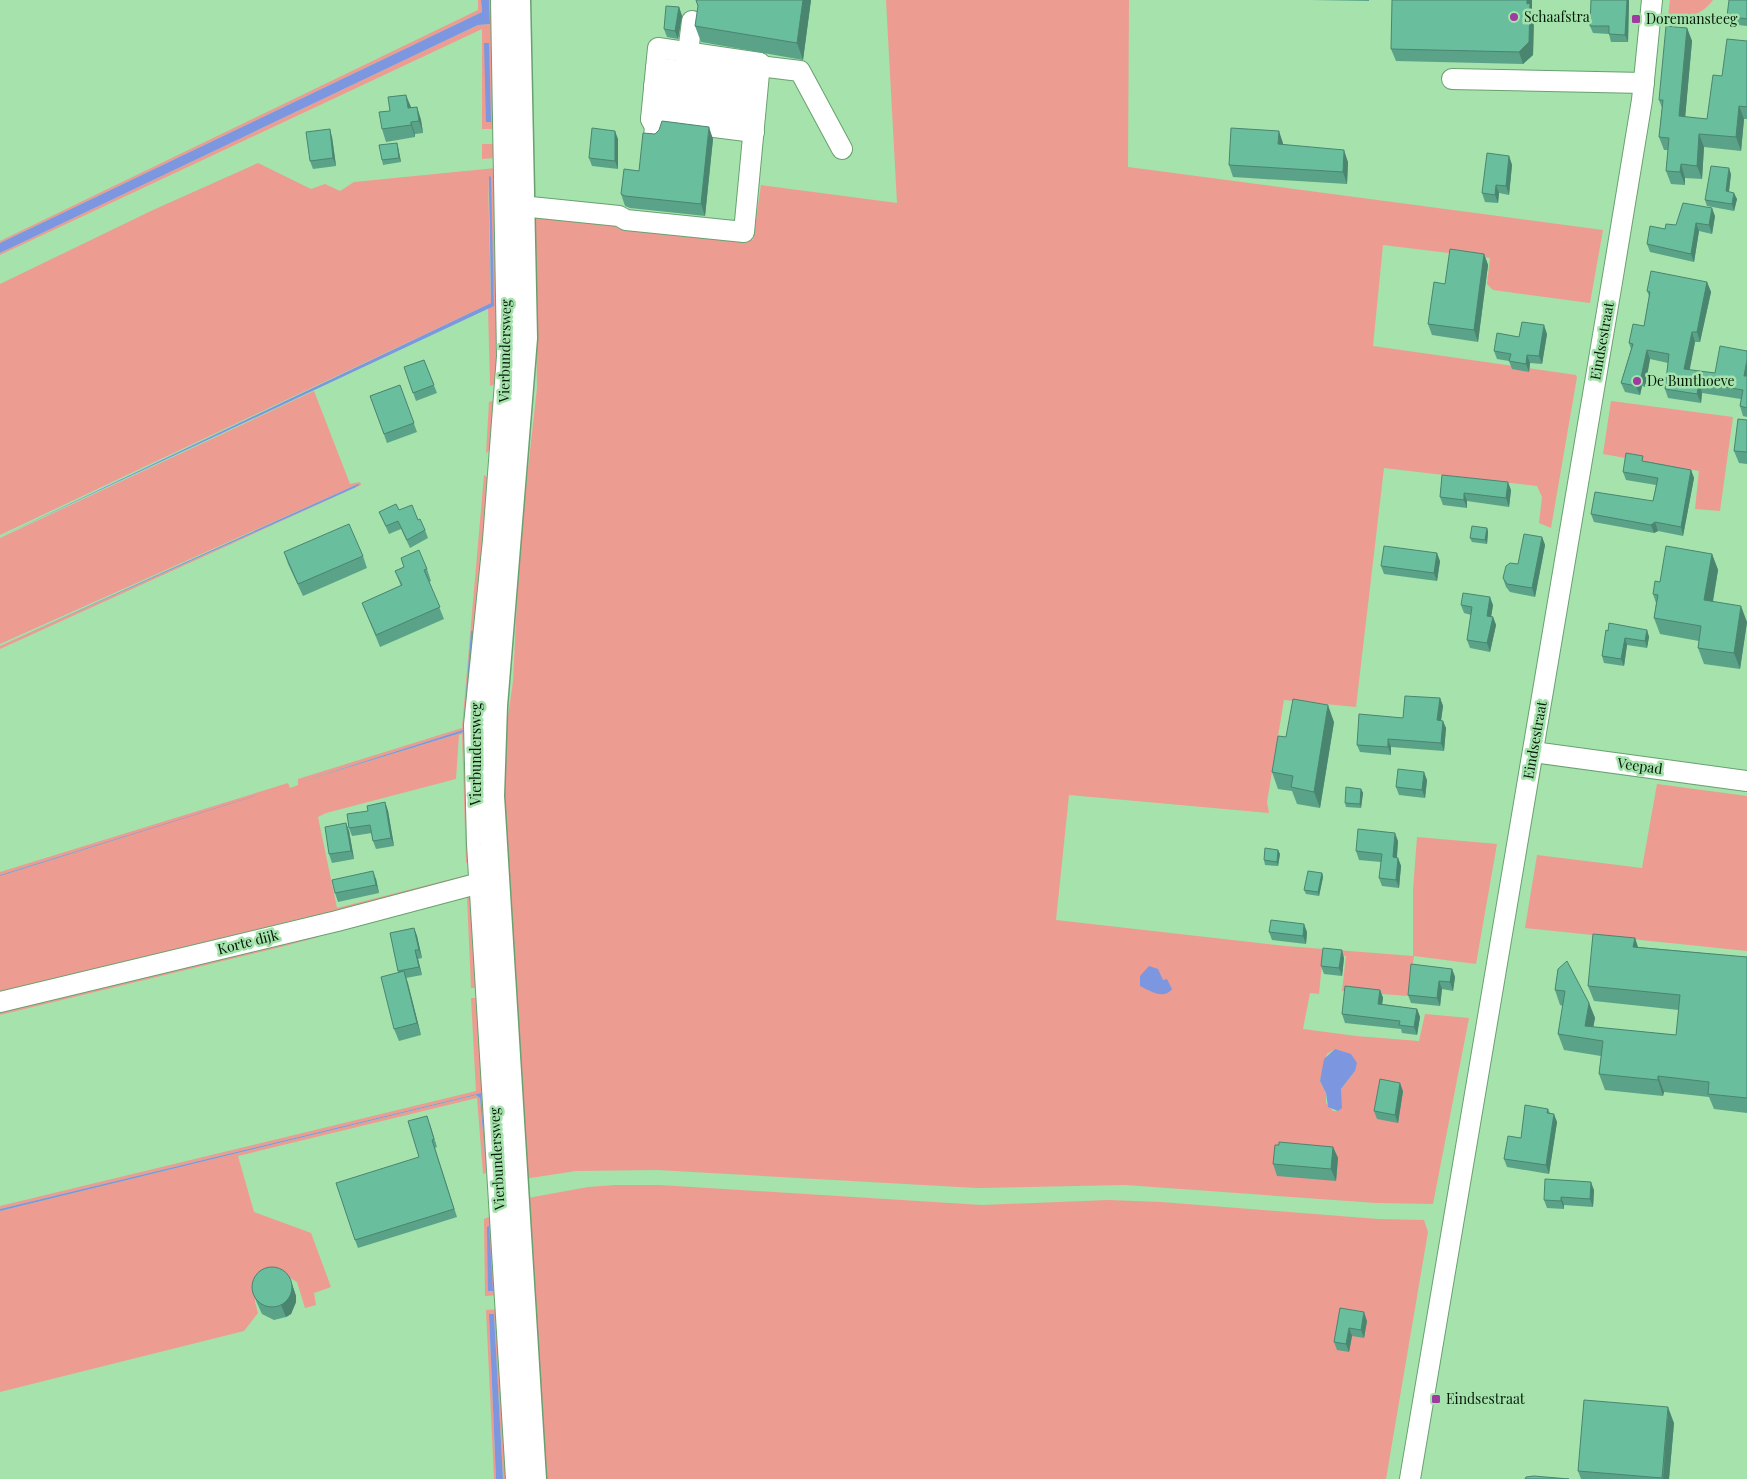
<svg xmlns="http://www.w3.org/2000/svg" width="1747" height="1479" font-family="'Playfair Display',serif">
<style>
.green{fill:#ed9c92;fill-rule:evenodd}
.water{fill:#7c97df}
.lines{fill:none;stroke-linecap:round;stroke-linejoin:round}
.minor-casing{stroke:#68a16f;stroke-width:22}
.major-casing{stroke:#68a16f;stroke-width:29}
.minor{stroke:#fff;stroke-width:20}
.major{stroke:#fff;stroke-width:26}
.wall{fill:#5aa388}
.shaded-wall{fill:#4a856f}
.building{fill:#69be9e;stroke:#4a856f}
.poi-dot{fill:#9f3aa0;stroke:#a5e2ac;stroke-width:2}
.labels{text-anchor:middle;stroke-width:5;stroke-linejoin:round;paint-order:stroke}
.poi-label{font-size:14px;fill:#021806;stroke:#a5e2ac;text-anchor:start}
.street-label{font-size:14px;fill:#021806;stroke:#a5e2ac}
</style>
<rect width="100%" height="100%" fill="#a5e2ac"/>
<g class="green">
<path d="M478 0H481L482 12 0 243V241L478 10Z"/>
<path d="M489 0H496L499 129H482V29L0 255V253L478 25 490 24Z"/>
<path d="M886 0H1129L1128 167 1603 230 1590 303 1493 290 1487 284 1490 258 1383 245 1373 346 1576 375 1577 377 1551 528 1539 523 1542 497 1537 486 1384 468 1356 707 1284 700 1267 802 1269 813 1069 795 1056 920 1285 946 1413 956V890L1417 837 1497 844 1476 964 1414 956 1408 996 1342 991 1346 956 1323 953 1319 994 1310 993 1303 1029 1356 1036 1419 1041 1425 1014 1469 1018 1433 1204 1376 1203 1125 1185 977 1188 657 1170 576 1171 524 1179 504 810V744L513 681 520 541 537 388 535 214 753 240 761 185 897 203ZM1335 1049 1355 1071 1341 1089V1108L1337 1111H1333L1326 1103V1093L1320 1081 1327 1054Z"/>
<path d="M1670 0H1713C1702 15 1686 20 1668 17Z"/>
<path d="M482 144H499L495 158 482 159Z"/>
<path d="M258 163 311 189 325 184 340 191 354 182 496 168 502 382 490 386 488 307 494 304 488 177 491 303 0 535V284L153 210Z"/>
<path d="M314 391 350 484 360 482 361 485 0 649V646L354 488 358 484 0 644V538Z"/>
<path d="M501 398 497 439 486 454 489 402Z"/>
<path d="M1611 401 1733 417 1720 511 1695 509 1699 471 1603 454Z"/>
<path d="M484 475 494 482 469 743 474 858 466 863 462 734 459 735 456 779 326 813 318 817 337 908 467 875V882L302 926 0 998V993L16 989 0 992V876L166 824 0 875V872L288 783 290 788 298 785V779L462 728ZM471 631H474L466 728 464 732 300 782 463 730ZM311 916 312 918 35 984Z"/>
<path d="M1657 784 1747 796V951L1525 928 1537 855 1642 868Z"/>
<path d="M476 888 482 988H471L467 897 318 933 319 937 277 948 0 1015V1013L11 1009Z"/>
<path d="M471 998H482L494 1170 483 1174 477 1098 238 1156 254 1212 311 1233 331 1287 314 1293 316 1305 305 1308 297 1282 285 1275 256 1286 255 1302 258 1313 244 1331 0 1392V1211L476 1095 480 1098 486 1166 481 1093 0 1209V1206L476 1091Z"/>
<path d="M615 1185H660L982 1205 1108 1200 1161 1202 1378 1219 1424 1220 1428 1232 1386 1479H541L528 1198 588 1187Z"/>
<path d="M496 1214 501 1295 485 1296 484 1219Z"/>
<path d="M502 1309 513 1479H503L494 1314H489L496 1479H494L486 1310Z"/>
</g>
<g class="water">
<path d="M481 0H489L490 24 478 25 0 253V243L482 12Z"/>
<path d="M484 43H489L491 122H486Z"/>
<path d="M489 176 491 177 494 306 0 537 491 303Z"/>
<path d="M358 484 359 485 354 488 0 646Z"/>
<path d="M471 631H474L466 728 464 732 300 782 463 730Z"/>
<path d="M287 786 0 876V875Z"/>
<path d="M1149 966 1158 969 1163 980 1167 979 1172 989C1164 1000 1150 991 1140 986V976Z"/>
<path d="M1335 1049 1351 1054 1357 1063 1355 1071 1341 1089 1342 1108 1338 1111 1328 1107 1326 1093 1320 1081 1324 1059Z"/>
<path d="M481 1093 486 1166 480 1098 476 1095 0 1211V1209Z"/>
<path d="M489 1226 493 1291H488L487 1227Z"/>
<path d="M489 1314H494L503 1479H496Z"/>
</g>
<g class="lines">
<defs>
<g id="minor">
<path d="M501 0 507 356 493 540 474 725 477 844 516 1479"/>
<path d="M688 52 692 21"/>
<path d="M759 66 800 71 842 149"/>
<path d="M656 68 758 81"/>
<path d="M1452 79 1644 83"/>
<path d="M654 86 756 98"/>
<path d="M653 103 755 115"/>
<path d="M651 119 754 132"/>
<path d="M521 206 619 216 626 220 744 232 760 63 658 48 651 119 655 127 654 136"/>
<path d="M1533 752 1747 781"/>
<path d="M0 1002 337 921 480 883 494 882"/>
<path d="M1410 1479 1612 282 1642 100 1652 0"/>
</g>
<path id="major" d="M517 0 524 338 494 706 491 796 533 1479"/>
</defs>
<use href="#minor" class="minor-casing"/>
<use href="#major" class="major-casing"/>
<use href="#minor" class="minor"/>
<use href="#major" class="major"/>
</g>
<g class="wall">
<path d="M811 0 803 60 701 42 695 26Z"/>
<path d="M1310 0H1369V1Z"/>
<path d="M1532 0V10L1534 16 1533 55 1523 64 1396 61 1391 49Z"/>
<path d="M1591 0H1629L1628 42H1611L1609 34 1593 33 1590 26Z"/>
<path d="M1747 0V26L1730 24 1727 16Z"/>
<path d="M679 7 682 16 678 39 667 37 664 29Z"/>
<path d="M1687 28 1692 41 1685 117 1707 119 1722 76 1747 41V119H1744L1741 151 1704 147 1702 179 1685 178V185L1671 184 1666 171 1668 150H1664L1659 137 1662 108 1659 100Z"/>
<path d="M417 107 421 120 423 133 415 134V137L386 142 382 129 411 108Z"/>
<path d="M332 137 336 166 313 169 310 161Z"/>
<path d="M618 139V169L592 166 589 158Z"/>
<path d="M713 139 705 216 630 208 625 206 621 194 639 171Z"/>
<path d="M397 143 398 147 401 162 383 165 382 160Z"/>
<path d="M1283 143V145L1348 162 1347 184 1233 177 1229 165Z"/>
<path d="M1509 156 1512 165 1509 195 1499 193 1498 203 1485 202 1482 193Z"/>
<path d="M1731 174 1729 192 1737 199 1734 211 1707 206 1705 200Z"/>
<path d="M1715 216 1712 234 1699 231 1694 262 1650 252 1647 244 1676 225Z"/>
<path d="M1484 254 1488 265 1478 342 1432 335 1428 324Z"/>
<path d="M1707 282 1711 292 1700 342H1695L1689 370 1715 373 1747 351V417L1743 416 1740 406 1741 399 1702 393 1701 403 1668 398 1665 389 1668 363 1650 359 1645 387 1642 386 1640 395 1625 392 1621 383 1631 349 1629 343 1644 326 1649 296 1647 291Z"/>
<path d="M1547 334 1542 364 1530 363 1529 372 1512 369 1509 361 1497 359 1494 351 1519 337Z"/>
<path d="M424 360 437 393 416 401 404 367Z"/>
<path d="M400 385 417 432 387 443 370 396Z"/>
<path d="M1747 420V464L1739 463 1734 451Z"/>
<path d="M1645 461 1691 470 1694 478 1683 536 1658 531 1654 533 1594 522 1591 514 1653 501 1656 485 1626 480 1623 472Z"/>
<path d="M1442 475 1511 490 1509 507 1467 501V508L1443 505 1440 497Z"/>
<path d="M399 510 418 520 425 530 428 538 410 548 401 529 389 534 379 512Z"/>
<path d="M1487 528 1488 532 1487 544 1472 542 1470 538Z"/>
<path d="M1542 537 1545 545 1535 597 1510 592 1506 587 1503 578 1518 564Z"/>
<path d="M284 552 363 556 367 568 303 596 288 564Z"/>
<path d="M1712 554 1718 570 1713 602 1747 622 1740 669 1704 664 1698 648 1699 641 1660 634 1654 618 1656 603 1653 594 1660 582Z"/>
<path d="M401 558 427 569 431 581 429 582 444 619 380 647 362 603 401 586 395 571 404 567Z"/>
<path d="M1440 561 1437 581 1384 574 1381 566Z"/>
<path d="M1461 605H1493L1491 616 1493 617 1496 625 1490 652 1470 648 1467 640 1471 615 1464 613Z"/>
<path d="M1606 630H1647L1649 637 1647 648 1627 645 1624 666 1604 663 1602 656Z"/>
<path d="M1440 698 1443 706 1441 720 1446 728 1444 751 1391 747V755L1360 752 1357 745 1403 718Z"/>
<path d="M1334 722 1320 808 1297 804 1292 791 1278 789 1272 772 1286 737Z"/>
<path d="M1427 780 1425 798 1399 795 1396 787Z"/>
<path d="M1361 789 1363 793 1361 808 1346 807 1345 803Z"/>
<path d="M385 802 388 811 394 846 376 849 373 841 372 833 352 836 349 828Z"/>
<path d="M346 823 349 831 354 859 332 863 329 854Z"/>
<path d="M1398 841 1397 858H1398L1401 866 1399 888 1382 886 1379 878 1381 862 1359 860 1356 851Z"/>
<path d="M1278 850 1280 854 1278 866 1265 865 1264 860Z"/>
<path d="M1322 873 1323 877 1319 896 1306 894 1304 890Z"/>
<path d="M376 879 379 893 338 902 335 893Z"/>
<path d="M414 928 417 936 422 958 418 959 422 975 406 978 421 1035 399 1041 394 1029 398 972 390 933Z"/>
<path d="M1269 932H1307L1306 944 1272 940Z"/>
<path d="M1635 938 1638 947 1747 957V1113L1714 1109 1709 1097 1664 1092 1663 1096 1605 1090 1599 1074 1601 1056 1564 1050 1558 1034 1563 1006 1560 1005 1555 990 1558 969 1589 1003 1595 1018 1593 1027 1676 1035 1679 1010 1594 1001 1588 986Z"/>
<path d="M1344 958 1342 976 1324 974 1321 966Z"/>
<path d="M1452 969 1455 977 1453 991 1442 989 1440 1006 1411 1003 1408 995Z"/>
<path d="M1380 990 1383 998 1382 1004 1417 1009 1420 1017 1417 1035 1402 1033 1401 1029 1345 1023 1342 1014Z"/>
<path d="M1403 1091 1398 1123 1377 1119 1374 1111Z"/>
<path d="M1548 1109 1550 1113 1557 1122 1549 1174 1507 1167 1504 1159 1521 1138Z"/>
<path d="M430 1124 437 1147 435 1148 457 1217 358 1248 355 1240 419 1157Z"/>
<path d="M1279 1145 1333 1147 1338 1158 1336 1181 1277 1176 1273 1164Z"/>
<path d="M1594 1190 1593 1207 1564 1205V1209L1547 1208 1544 1200Z"/>
<path d="M292 1284 296 1296V1302L291 1314 286 1317 274 1320 262 1314 257 1303 252 1291Z"/>
<path d="M1340 1308 1367 1321 1364 1338 1352 1336 1349 1352 1337 1350 1334 1342Z"/>
<path d="M1674 1423 1669 1479H1581L1578 1471Z"/>
</g>
<g class="shaded-wall">
<path d="M803 0H811L803 60 797 43Z"/>
<path d="M1527 0H1532V10L1534 16 1533 55 1523 64 1519 52Z"/>
<path d="M1627 0H1629L1628 42 1625 35Z"/>
<path d="M679 7 682 16 678 39 675 31Z"/>
<path d="M1687 28 1692 41 1684 130 1679 116Z"/>
<path d="M406 95 411 107 413 120 408 108Z"/>
<path d="M1739 106 1744 119 1741 151 1736 137Z"/>
<path d="M417 107 421 120 423 133 419 121Z"/>
<path d="M411 122 415 134V137L411 125Z"/>
<path d="M709 127 713 139 705 216 701 204Z"/>
<path d="M330 129 332 137 336 166 333 158Z"/>
<path d="M615 131 618 139V169L615 161Z"/>
<path d="M1279 131 1283 143 1282 157 1278 144Z"/>
<path d="M1699 134 1704 147 1702 179 1697 166Z"/>
<path d="M397 143 398 147 401 162 399 158Z"/>
<path d="M1344 150 1348 162 1347 184 1343 172Z"/>
<path d="M1509 156 1512 165 1509 195 1506 186Z"/>
<path d="M1681 164 1685 178V185L1680 172Z"/>
<path d="M1729 168 1731 174 1728 198 1726 191Z"/>
<path d="M1496 185 1499 193 1498 203 1495 195Z"/>
<path d="M1734 193 1737 199 1734 211 1732 204Z"/>
<path d="M1712 208 1715 216 1712 234 1709 225Z"/>
<path d="M1696 223 1699 231 1694 262 1691 254Z"/>
<path d="M1484 254 1488 265 1478 342 1474 330Z"/>
<path d="M1707 282 1711 292 1700 342 1697 332Z"/>
<path d="M1544 325 1547 334 1542 364 1539 356Z"/>
<path d="M1692 332 1695 342 1688 379 1684 369Z"/>
<path d="M1647 350 1650 359 1645 387 1641 377Z"/>
<path d="M1527 355 1530 363 1529 372 1526 364Z"/>
<path d="M1747 360V382L1744 376Z"/>
<path d="M1638 377 1642 386 1640 395 1636 386Z"/>
<path d="M1699 383 1702 393 1701 403 1697 394Z"/>
<path d="M1691 470 1694 478 1683 536 1681 527Z"/>
<path d="M1508 482 1511 490 1509 507 1506 498Z"/>
<path d="M1464 493 1467 501V508L1464 500Z"/>
<path d="M1655 522 1658 531 1654 533 1651 525Z"/>
<path d="M1487 528 1488 532 1487 544 1485 540Z"/>
<path d="M1542 537 1545 545 1535 597 1532 588Z"/>
<path d="M1437 553 1440 561 1437 581 1434 573Z"/>
<path d="M1712 554 1718 570 1710 617 1704 600Z"/>
<path d="M1490 597 1493 605 1490 624 1487 616Z"/>
<path d="M1741 606 1747 622 1740 669 1734 653Z"/>
<path d="M1493 617 1496 625 1490 652 1487 643Z"/>
<path d="M1647 630 1649 637 1647 648 1645 641Z"/>
<path d="M1625 638 1627 645 1624 666 1621 659Z"/>
<path d="M1440 698 1443 706 1440 728 1437 720Z"/>
<path d="M1328 705 1334 722 1320 808 1314 792Z"/>
<path d="M1443 721 1446 728 1444 751 1441 743Z"/>
<path d="M1388 739 1391 747V755L1388 747Z"/>
<path d="M1424 772 1427 780 1425 798 1422 790Z"/>
<path d="M1361 789 1363 793 1361 808 1360 804Z"/>
<path d="M385 802 388 811 394 846 391 838Z"/>
<path d="M346 823 349 831 354 859 351 851Z"/>
<path d="M1395 833 1398 841 1396 865 1393 857Z"/>
<path d="M1278 850 1280 854 1278 866 1277 862Z"/>
<path d="M1398 858 1401 866 1399 888 1396 880Z"/>
<path d="M373 871 376 879 379 893 376 885Z"/>
<path d="M1322 873 1323 877 1319 896 1318 892Z"/>
<path d="M1304 924 1307 932 1306 944 1303 936Z"/>
<path d="M414 928 417 936 422 958 419 950Z"/>
<path d="M1635 938 1640 954 1633 947Z"/>
<path d="M415 950 418 959 422 975 419 967Z"/>
<path d="M1342 950 1344 958 1342 976 1339 968Z"/>
<path d="M1452 969 1455 977 1453 991 1450 982Z"/>
<path d="M404 971 408 983 421 1035 417 1023Z"/>
<path d="M1439 981 1442 989 1440 1006 1437 998Z"/>
<path d="M1380 990 1383 998 1381 1012 1378 1004Z"/>
<path d="M1589 1003 1595 1018 1591 1039 1585 1026Z"/>
<path d="M1417 1009 1420 1017 1417 1035 1414 1027Z"/>
<path d="M1658 1076 1664 1092 1663 1096 1658 1080Z"/>
<path d="M1400 1083 1403 1091 1398 1123 1395 1115Z"/>
<path d="M1554 1114 1557 1122 1549 1174 1546 1165Z"/>
<path d="M1333 1147 1338 1158 1336 1181 1331 1169Z"/>
<path d="M1591 1182 1594 1190 1593 1207 1590 1199Z"/>
<path d="M1561 1197 1564 1205V1209L1561 1201Z"/>
<path d="M292 1284 296 1296V1302L291 1314 286 1317 281 1305Z"/>
<path d="M1364 1312 1367 1321 1364 1338 1361 1330Z"/>
<path d="M1349 1328 1352 1336 1349 1352 1346 1344Z"/>
<path d="M1668 1407 1674 1423 1669 1479H1663Z"/>
</g>
<g class="building">
<path d="M696 0H803L797 43 695 26 698 6Z"/>
<path d="M1392 0H1527V4L1530 3 1529 42 1519 52 1391 49Z"/>
<path d="M1591 0H1627L1625 35 1609 34V26H1590Z"/>
<path d="M1729 0H1747V19L1727 16Z"/>
<path d="M666 6 679 7 675 31 664 29Z"/>
<path d="M1666 26 1687 28 1679 116 1707 119 1713 75 1722 76 1727 39 1747 41V107L1739 106 1736 137 1699 134 1697 166 1681 164 1680 172 1666 171 1669 138 1659 137 1663 100H1659Z"/>
<path d="M406 95 408 108 417 107 419 121 411 122V125L382 129 379 112 390 111 388 97Z"/>
<path d="M662 121 709 127 701 204 625 196 621 194 624 169 639 171 643 133 655 134 659 130Z"/>
<path d="M592 128 615 131V161L589 158Z"/>
<path d="M1231 128 1279 131 1278 144 1344 150 1343 172 1229 165Z"/>
<path d="M330 129 333 158 310 161 306 132Z"/>
<path d="M397 143 399 158 382 160 379 145Z"/>
<path d="M1487 153 1509 156 1506 186 1496 185 1495 195 1482 193Z"/>
<path d="M1711 166 1729 168 1726 191 1734 193 1732 204 1705 200Z"/>
<path d="M1683 203 1712 208 1709 225 1696 223 1691 254 1647 244 1650 226 1665 229 1666 224 1676 225Z"/>
<path d="M1450 249 1484 254 1474 330 1428 324 1434 282 1445 284Z"/>
<path d="M1651 271 1707 282 1697 332H1692L1684 369 1715 373 1720 346 1747 351V360L1744 376H1747V408L1740 406 1743 390 1699 383 1697 394 1665 389 1669 354 1647 350 1641 377H1638L1636 386 1621 383 1633 344 1629 343 1633 324 1644 326 1650 292 1647 291Z"/>
<path d="M1522 322 1544 325 1539 356 1527 355 1526 364 1509 361 1511 354 1494 351 1497 333 1519 337Z"/>
<path d="M424 360 434 385 413 393 404 367Z"/>
<path d="M400 385 414 423 384 434 370 396Z"/>
<path d="M1738 419 1747 420V452L1734 451Z"/>
<path d="M1626 453 1643 456 1642 461 1691 470 1681 527 1655 522 1651 525 1591 514 1595 492 1653 501 1658 478 1623 472Z"/>
<path d="M1442 475 1508 482 1506 498 1464 493V500L1440 497Z"/>
<path d="M396 504 399 510 412 505 418 520 420 519 425 530 407 540 398 521 386 526 379 512Z"/>
<path d="M349 524 363 556 298 584 284 552Z"/>
<path d="M1472 526 1487 528 1485 540 1470 538Z"/>
<path d="M1524 534 1542 537 1532 588 1507 584 1503 578 1506 566 1510 563 1518 564Z"/>
<path d="M1384 546 1437 553 1434 573 1381 566Z"/>
<path d="M1666 546 1712 554 1704 600 1741 606 1734 653 1698 648 1701 626 1654 618 1658 595 1653 594 1655 581 1660 582Z"/>
<path d="M419 550 427 569 424 570 440 607 376 635 362 603 402 585 395 571 404 567 401 558Z"/>
<path d="M1463 593 1490 597 1487 616 1493 617 1487 643 1467 640 1472 607 1461 605Z"/>
<path d="M1609 623 1647 630 1645 641 1625 638 1621 659 1602 656 1606 630 1608 631Z"/>
<path d="M1405 696 1440 698 1437 720 1443 721 1441 743 1388 739V747L1357 745 1359 714 1403 718Z"/>
<path d="M1293 699 1328 705 1314 792 1291 787 1293 776 1272 772 1278 736 1286 737Z"/>
<path d="M1398 769 1424 772 1422 790 1396 787Z"/>
<path d="M1346 787 1361 789 1360 804 1345 803Z"/>
<path d="M385 802 391 838 373 841 370 825 349 828 347 814 368 811 367 806Z"/>
<path d="M346 823 351 851 329 854 325 827Z"/>
<path d="M1358 829 1395 833 1393 857 1398 858 1396 880 1379 878 1382 854 1356 851Z"/>
<path d="M1265 848 1278 850 1277 862 1264 860Z"/>
<path d="M373 871 376 885 335 893 332 880Z"/>
<path d="M1308 871 1322 873 1318 892 1304 890Z"/>
<path d="M1271 920 1304 924 1303 936 1269 932Z"/>
<path d="M414 928 419 950H415L419 967 398 971 390 933Z"/>
<path d="M1593 934 1635 938 1633 947 1747 957V1098L1708 1094 1709 1082 1658 1076V1080L1599 1074 1603 1041 1558 1034 1565 991 1555 990 1558 969 1567 961 1589 1003 1585 1026 1676 1035 1680 995 1588 986Z"/>
<path d="M1323 948 1342 950 1339 968 1321 966Z"/>
<path d="M1411 964 1452 969 1450 982 1439 981 1437 998 1408 995Z"/>
<path d="M404 971 417 1023 394 1029 381 977Z"/>
<path d="M1345 986 1380 990 1378 1004 1417 1009 1414 1027 1399 1025 1400 1021 1342 1014Z"/>
<path d="M1380 1079 1400 1083 1395 1115 1374 1111Z"/>
<path d="M1525 1105 1548 1109 1547 1113 1554 1114 1546 1165 1504 1159 1508 1136 1521 1138Z"/>
<path d="M427 1116 434 1139 432 1140 454 1209 355 1240 336 1183 419 1157 408 1121Z"/>
<path d="M1279 1142 1333 1147 1331 1169 1273 1164 1275 1145H1279Z"/>
<path d="M1545 1179 1591 1182 1590 1199 1561 1197V1201L1544 1200Z"/>
<circle cx="272" cy="1287" r="20"/>
<path d="M1340 1308 1364 1312 1361 1330 1349 1328 1346 1344 1334 1342Z"/>
<path d="M1584 1400 1668 1407 1662 1478 1578 1471Z"/>
<path d="M1534 1476 1569 1479H1525L1526 1477Z"/>
</g>
<g class="poi-dot">
<circle cx="1514" cy="17" r="5"/>
<rect x="1631" y="14" width="10" height="10" rx="2.5"/>
<circle cx="1637" cy="381" r="5"/>
<rect x="1431" y="1394" width="10" height="10" rx="2.5"/>
</g>
<g class="labels">
<g class="poi-label">
<text x="1524" y="22">Schaafstra</text>
<text x="1646" y="24">Doremansteeg</text>
<text x="1647" y="386">De Bunthoeve</text>
<text x="1446" y="1404">Eindsestraat</text>
</g>
<g class="street-label">
<text transform="translate(1602 341) rotate(-80)" y="5">Eindsestraat</text>
<text transform="translate(505 351) rotate(-89)" y="5">Vierbundersweg</text>
<text transform="translate(1535 740) rotate(-80)" y="5">Eindsestraat</text>
<text transform="translate(476 754) rotate(-90)" y="5">Vierbundersweg</text>
<text transform="translate(1640 766) rotate(8)" y="5">Veepad</text>
<text transform="translate(248 942) rotate(-14)" y="5">Korte dijk</text>
<text transform="translate(497 1159) rotate(-93)" y="5">Vierbundersweg</text>
</g>
</g>
</svg>
